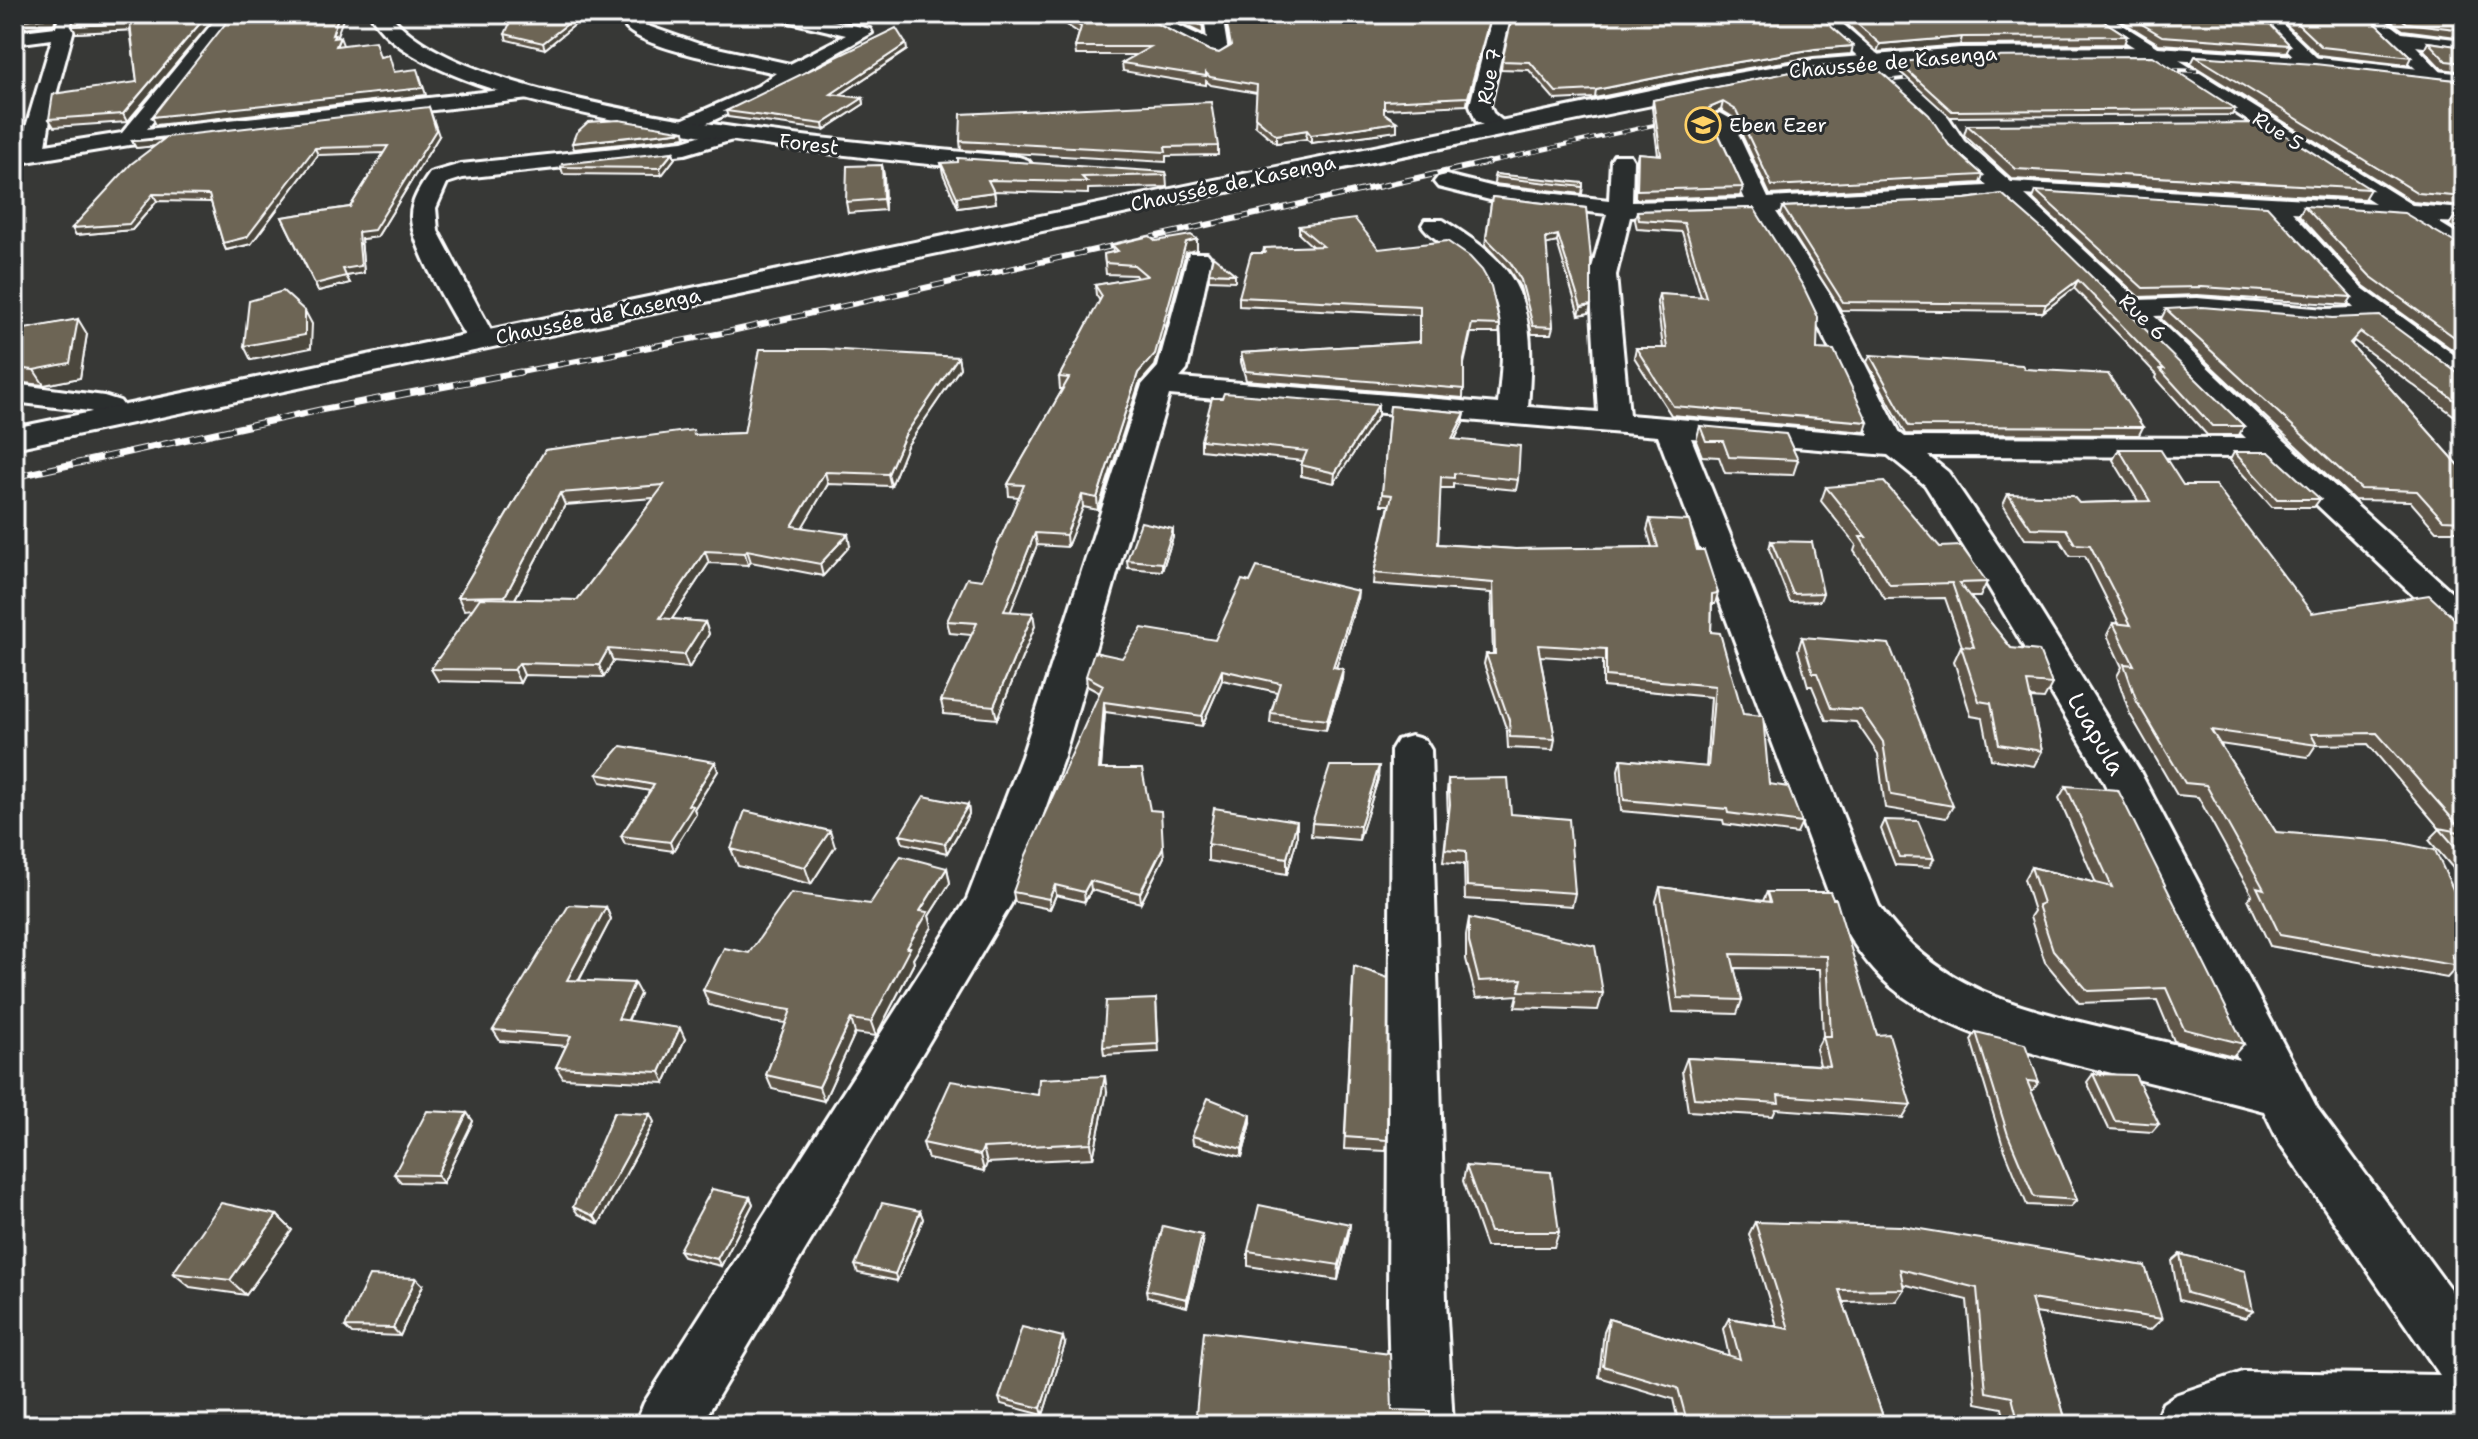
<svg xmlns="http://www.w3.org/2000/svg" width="2478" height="1439" font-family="'Shantell Sans',sans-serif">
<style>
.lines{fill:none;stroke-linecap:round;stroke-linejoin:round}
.street-casing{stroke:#fff;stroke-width:6}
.secondary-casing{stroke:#fff;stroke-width:6}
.street{fill:#2a2d2e;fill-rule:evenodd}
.secondary{fill:#2a2d2e;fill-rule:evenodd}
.rail-far2-casing{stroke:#fff;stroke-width:4}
.rail-far1-casing{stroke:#fff;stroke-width:6}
.rail-casing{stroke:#fff;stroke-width:7}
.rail-far2{stroke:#2a2d2e;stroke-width:3;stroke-dasharray:9;stroke-linecap:butt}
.rail-far1{stroke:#2a2d2e;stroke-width:4;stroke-dasharray:12;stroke-linecap:butt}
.rail{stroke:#2a2d2e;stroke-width:5;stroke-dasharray:15;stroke-linecap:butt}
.wall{fill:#5e5749;stroke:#fff;stroke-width:2;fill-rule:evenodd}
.shaded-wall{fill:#4c473c;stroke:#fff;stroke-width:2}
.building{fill:#6d6555;stroke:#fff;stroke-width:2}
.labels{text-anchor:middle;stroke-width:6;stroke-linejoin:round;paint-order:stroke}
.far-street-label{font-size:20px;fill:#fff;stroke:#2a2d2e}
.far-poi-label{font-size:20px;fill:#fff;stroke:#2a2d2e;text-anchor:start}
.street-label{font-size:24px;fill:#fff;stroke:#2a2d2e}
</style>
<rect width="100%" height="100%" fill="#373836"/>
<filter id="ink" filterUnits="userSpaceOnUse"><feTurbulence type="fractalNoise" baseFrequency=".0125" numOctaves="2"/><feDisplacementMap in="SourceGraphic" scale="16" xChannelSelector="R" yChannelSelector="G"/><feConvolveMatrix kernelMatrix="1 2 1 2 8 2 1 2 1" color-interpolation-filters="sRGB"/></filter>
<g filter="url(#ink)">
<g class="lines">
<defs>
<g id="street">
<path d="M60 14H78L51 113 46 145 122 133 220 14H239L147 129 529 87 539 93 529 99 129 145 14 164V150L24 149 23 137 52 39 14 44V32L56 27Z"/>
<path d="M630 14H648L645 25 699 44 790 64 846 35 773 18 770 14H803L870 29 872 33 800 74 772 94 685 133 677 132 674 127 677 122 758 86 776 73C744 66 646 50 626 28Z"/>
<path d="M1131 14H1154L1207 39 1204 14H1222L1228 52 1218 58 1211 56Z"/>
<path d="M1493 14H1511L1490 105 1493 113 1512 129 1501 135 1476 121 1470 105Z"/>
<path d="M1811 14H1831L1945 112 1964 141 2011 182 2375 203 2083 14H2105L2412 205 2464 209V223L2438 222 2464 238V257L2455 254 2400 219 2292 212 2362 288 2464 362V385L2454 382 2375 323 2326 325 2197 314 2154 316 2285 441 2464 603V635L2451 631 2266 457 1928 456 1948 472 2012 566 2138 768 2317 1108 2464 1308V1425H2154L2163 1403 2175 1395 2243 1372 2440 1375 2279 1142 2264 1111C2215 1098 2165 1086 2116 1074 2040 1055 1952 1038 1890 986 1867 966 1850 940 1836 913L1658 436 1169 395 1064 756 1011 904 701 1425H635L644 1403 967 899 1022 756 1142 385 1158 367 1189 253H1207L1211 258 1187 370 1180 378 1498 404C1503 357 1511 298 1471 263 1456 250 1433 241 1422 225L1425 220H1443C1460 231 1478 242 1493 256 1536 295 1532 354 1528 407L1598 412 1590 275 1607 214 1494 201 1438 187 1434 182 1438 177 1446 175 1494 187 1609 200 1611 160 1614 155H1630L1633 160 1632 202 1745 199 1709 119 1720 113 1731 119 1768 198 1987 186 1948 151 1929 121ZM2025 195 2264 211 2354 308 2326 309 2197 298 2138 300ZM2000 198 2049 242 2246 438 1905 437 1900 433 1829 293 1776 212 1962 203ZM1753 213 1803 293 1870 435 1629 415 1616 275 1630 217ZM1691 438 1888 455 1925 485 1976 566 2103 780 2239 1060C2196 1049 2152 1039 2109 1029 2016 1007 1936 989 1879 906Z"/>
<path d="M2253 14H2272L2318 59 2321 63 2318 67H2304Z"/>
<path d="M2357 14H2377L2402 33 2464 40V52L2416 46 2446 77 2436 83 2429 81Z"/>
<path d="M728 127 739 134 736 139 685 154 463 178 447 183 436 208 438 231 496 340 492 346 482 348 472 346C455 321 412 247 411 218 410 202 421 186 430 173L461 164 683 141Z"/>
<path d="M14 384 104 396 120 401 132 417 128 423C108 428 106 416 89 411L14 402Z"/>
<path d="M1411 736 1425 740 1431 750 1446 1301 1453 1425H1391L1388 1301 1391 750 1397 740Z"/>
</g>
<g id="secondary">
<path d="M370 14H390C471 118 884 144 1019 157L1028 160 1032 165 1028 170 1019 173C898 160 424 125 370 14Z"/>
<path d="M2157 47 2311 57 2464 74V88L2311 69 2157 59 1960 60 1813 72 1265 184 14 448V428L1708 78 1813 60 1960 48Z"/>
</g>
</defs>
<use href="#street" class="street-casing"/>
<use href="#secondary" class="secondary-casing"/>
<use href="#street" class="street"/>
<use href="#secondary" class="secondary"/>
<defs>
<g id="rail-far2">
<path d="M2152 69 2223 72"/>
<path d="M1868 83 1928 76"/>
<path d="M1480 164 1676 120"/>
</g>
<path id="rail-far1" d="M510 374 727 332 1489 162"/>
<path id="rail" d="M14 477 320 410 520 372"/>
</defs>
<use href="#rail-far2" class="rail-far2-casing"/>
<use href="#rail-far1" class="rail-far1-casing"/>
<use href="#rail" class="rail-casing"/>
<use href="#rail-far2" class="rail-far2"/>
<use href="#rail-far1" class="rail-far1"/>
<use href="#rail" class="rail"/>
</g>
<g class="wall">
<path d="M75 14H218L127 122 54 127 49 119 137 82 130 30 76 33 72 26Z"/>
<path d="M588 14 545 49 507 40 505 34Z"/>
<path d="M1050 14H1138L1210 51 1219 53 1230 46 1224 14H1492L1467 105 1384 109V113L1397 122V131L1311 143 1306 139 1276 143 1255 125 1257 93 1211 85 1206 81V85L1123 71 1122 63 1136 55H1076L1075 47 1079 33Z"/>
<path d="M1161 14H1202L1203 34Z"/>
<path d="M1836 14H2093L2127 36 2124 44 1960 45 1877 52Z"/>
<path d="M2110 14H2260L2290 45 2286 52 2159 44Z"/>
<path d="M2275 14H2366L2411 57 2407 65 2318 55Z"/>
<path d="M2381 14H2464V38L2403 30Z"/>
<path d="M2428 42 2464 47V72L2442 69 2424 50Z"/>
<path d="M907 50 840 95 863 98 864 104 824 130 728 117 726 111Z"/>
<path d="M1851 54 1813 57 1708 75 1595 98 1555 100 1529 70 1501 69 1502 61Z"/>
<path d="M2195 56 2464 81V207L2413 202 2191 64Z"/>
<path d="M1898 62 2235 109 2232 115 1950 117 1896 68Z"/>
<path d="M1816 67 1949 145 1983 175 1980 183 1770 195 1734 118 1721 110 1710 115 1743 187 1740 196 1635 199 1636 162 1638 153 1658 155 1652 108 1653 100Z"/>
<path d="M1967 125 2370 189 2364 199 2012 179 1964 135Z"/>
<path d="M439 136 377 237 361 239 364 273 346 276 350 283 318 291 282 217 350 207 384 153 318 155 251 244 226 250 223 243 211 202 157 201 132 230 76 235 72 228 154 146 136 148 132 141Z"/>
<path d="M960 141 1218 146V155L1166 156V162L961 150Z"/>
<path d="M673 152 675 158 662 175 563 174 561 167Z"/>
<path d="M941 163 1166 172 1167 187 1088 189V194L994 191 996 203 958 208 943 174Z"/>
<path d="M882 165 884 176 885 210 848 213 846 202Z"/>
<path d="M1495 174 1583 187 1582 194 1494 184Z"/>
<path d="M2036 191 2352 297 2347 305 2197 295 2139 297 2033 199Z"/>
<path d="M2002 194 2244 426 2239 435H2207L2156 378 2157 375 2074 288 2043 312 1841 310 1781 215 1783 207 1965 199Z"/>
<path d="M1492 197 1586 208 1589 313 1579 315 1557 242 1546 244 1553 327 1551 334H1532L1520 287 1509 270 1485 245Z"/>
<path d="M2304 206 2464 248V358L2364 286 2299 215Z"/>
<path d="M1754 208 1817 349 1868 422 1865 432 1671 415 1634 357 1636 348H1663L1657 302 1659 294 1701 297 1682 232 1637 229 1635 220 1637 211Z"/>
<path d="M2455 216H2464V236L2449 225Z"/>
<path d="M1299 226 1379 249 1500 325 1499 333H1471L1464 364 1463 398 1246 380 1241 362V353L1419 342V315L1239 306V297L1263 253 1264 248 1313 247 1299 234Z"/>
<path d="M1156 241 1197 250 1186 252 1155 366 1139 384 1098 510 1083 507 1067 547 1037 545 1010 611 1035 626 997 719 944 714 941 701 972 635 950 633 947 621 982 580 1019 497 1009 496 1008 484 1063 389H1060L1059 377 1100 301 1096 295 1095 285 1137 278 1135 275 1106 274 1104 254 1113 252 1112 245Z"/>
<path d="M1209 273 1235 274V281L1209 280Z"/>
<path d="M2166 309 2332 318 2464 375V423L2354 341 2351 345 2464 471V531H2436L2410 501 2354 500 2161 319Z"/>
<path d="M14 331 87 334 80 378 44 385 14 382Z"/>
<path d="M1870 355 2143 427 2139 435 1906 434 1867 362Z"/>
<path d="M958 357 960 368 907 446 891 486 828 484 802 527 850 546 823 576 751 562 748 565 709 563 672 619 705 622 709 634 689 668 613 661 604 677 524 675 520 683 438 681 431 669 473 609 464 610 458 597 545 450 694 435 744 433ZM654 498 577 600 515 599 565 505Z"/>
<path d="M1378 405V416L1334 483 1301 476V465L1303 461 1201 450V440Z"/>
<path d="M1390 406 1465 413 1463 423 1455 439 1518 480 1516 490 1453 484V488H1440L1438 544 1515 549 1652 547 1647 530 1650 519 1697 550 1718 593 1715 604H1712L1711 632 1769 784 1802 823 1797 834 1724 824 1723 820 1621 811 1618 770 1621 759 1706 767 1711 697 1603 687V660L1540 656 1555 739 1553 750 1508 748 1507 731 1484 664 1486 654H1493L1491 593 1373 584 1374 573 1389 505H1381Z"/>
<path d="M1700 426 1798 460 1793 475 1725 473 1719 457 1702 456 1696 441Z"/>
<path d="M2119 449 2183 485 2312 613 2464 623V881L2429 840 2440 829 2368 744 2316 745 2308 757 2220 744 2276 832 2464 913V970L2455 969 2447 978 2270 946 2248 899 2252 895 2198 797 2177 795 2130 714 2117 676 2122 667 2107 635 2113 623 2119 624 2085 556H2070L2060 540 2025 539 2003 505 2008 494 2079 503 2138 501 2113 460Z"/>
<path d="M2234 452 2320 499 2314 507H2272L2230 460Z"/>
<path d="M1826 487 1940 547 1987 582 1980 597H1970L2011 648 2052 684 2044 699 2030 698 2042 751 2034 766 1991 759 1983 718 1971 716 1954 661 1961 646H1962L1945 598 1885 599 1854 551 1856 545 1821 501Z"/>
<path d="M1173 529V537L1162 571 1128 568 1127 560Z"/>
<path d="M1771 541 1823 593 1820 601 1790 602 1769 549Z"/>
<path d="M1357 601 1336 668 1342 679 1326 730 1270 723 1271 713 1277 692 1222 680 1202 726 1105 712 1101 769 1150 810 1164 857 1141 903 1091 890 1085 902 1056 895 1050 909 1015 902 1013 892 1100 693 1087 686 1086 676 1122 658 1215 640Z"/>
<path d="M1802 637 1953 806 1946 818 1885 808 1878 754 1856 722 1826 720 1812 686H1808L1798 650Z"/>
<path d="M718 771 694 809 696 814 673 851 625 844 621 836 650 791 601 782 597 774Z"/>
<path d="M1378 779 1359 840 1311 836 1312 823Z"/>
<path d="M1448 779 1511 814 1575 893 1572 906 1465 899 1464 864 1443 862 1448 817 1447 792Z"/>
<path d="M2066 786 2244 1044 2233 1056 2174 1041 2157 1000 2079 1003 2045 962 2030 917 2034 911 2024 879 2031 867 2096 883 2059 798Z"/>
<path d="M968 805 969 814 947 853 903 843 900 835Z"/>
<path d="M1885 820 1934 858 1930 867 1895 865 1881 829Z"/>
<path d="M1297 838 1287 874 1208 861V844Z"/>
<path d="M835 847 811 884 738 866 731 849Z"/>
<path d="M947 868 950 883 929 916 932 927 913 959 914 963 876 1036 855 1033 824 1101 772 1089 766 1075 786 1023 764 1020 709 1005 703 990 749 953 870 904Z"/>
<path d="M1660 887 1763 901 1767 892H1830L1877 1035 1911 1105 1903 1118 1776 1109 1773 1116 1688 1111 1682 1071 1687 1058 1820 1065 1816 1049 1823 1036 1820 969 1734 968 1742 1000 1737 1014 1673 1012 1656 901Z"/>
<path d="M606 907 611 919 579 981 640 994 628 1021 685 1039 665 1083 563 1078 556 1067 566 1046 500 1041 493 1030Z"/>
<path d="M1469 918 1603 993 1598 1010 1515 1007 1518 995 1476 998 1466 959V935Z"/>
<path d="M1353 978 1387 1140 1386 1151 1344 1149Z"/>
<path d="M1156 999 1159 1052 1104 1055 1103 1047Z"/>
<path d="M1976 1032 2039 1082 2033 1090H2030L2077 1200 2070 1207 2027 1205 2002 1143 1971 1040Z"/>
<path d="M2093 1074 2159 1124 2152 1132 2109 1129 2087 1082Z"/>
<path d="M1107 1092 1093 1158 987 1163 984 1171 928 1159 923 1143 1038 1095Z"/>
<path d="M467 1113 473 1121 443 1183 401 1182 394 1174Z"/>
<path d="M654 1122 599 1224 578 1214 573 1207Z"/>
<path d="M1251 1123 1242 1157 1193 1144 1192 1136Z"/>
<path d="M1466 1166 1559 1232 1554 1247H1486L1463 1181Z"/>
<path d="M750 1197 753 1204 721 1266 684 1257 679 1250Z"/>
<path d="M920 1211 923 1219 897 1281 858 1273 855 1265Z"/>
<path d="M277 1215 292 1230 246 1295 190 1287 173 1273Z"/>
<path d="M1755 1222 2162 1319 2150 1330 2035 1313 2067 1425H2006L2002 1408 1976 1403 1967 1300 1903 1284 1904 1289 1896 1301 1843 1302 1886 1425H1679L1673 1399 1599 1377 1604 1331 1609 1319 1729 1356 1723 1329 1729 1318 1777 1326 1749 1234Z"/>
<path d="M1350 1224 1348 1239 1338 1280 1248 1266V1251Z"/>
<path d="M1203 1243 1187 1307 1147 1297 1146 1290Z"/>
<path d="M2180 1254 2253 1311 2245 1318 2179 1300 2172 1261Z"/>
<path d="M423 1285 400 1336 352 1334 345 1327Z"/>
<path d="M1065 1344 1043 1415 1001 1404 999 1398Z"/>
</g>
<g class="shaded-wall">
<path d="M51 14H57L54 24 14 29V21Z"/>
<path d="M208 14H218L127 122 123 114Z"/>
<path d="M339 14H341L343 19 336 38 338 41 332 35Z"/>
<path d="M580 14H588L545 49 543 43Z"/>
<path d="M1491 14H1492L1467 105 1468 97Z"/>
<path d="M130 23 133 30 76 33 72 26Z"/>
<path d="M340 37 343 45 339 54 336 46Z"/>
<path d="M1962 37 1960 45 1877 52 1880 44Z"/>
<path d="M906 44 907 50 832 100 831 94Z"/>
<path d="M1853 46 1851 54 1813 57 1708 75 1595 98 1596 90 1709 67 1815 49Z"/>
<path d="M420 76 426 95 156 125 152 117Z"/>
<path d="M863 98 864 104 824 130 823 124Z"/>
<path d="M1723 102 1721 110 1708 116 1709 108Z"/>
<path d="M429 107 439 136 377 237 361 239 364 273 346 276 350 283 318 291 315 284 343 269 358 232Z"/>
<path d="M1397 122V131L1311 143V135Z"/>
<path d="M1307 130 1306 139 1276 143V135Z"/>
<path d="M685 131 686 137 574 149 572 143Z"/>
<path d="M164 139 167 145 136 148 132 141Z"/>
<path d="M315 148 318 155 251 244 226 250 223 243Z"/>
<path d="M673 152 675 158 662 175 660 168Z"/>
<path d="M882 165 884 176 885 210 883 199Z"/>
<path d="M994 192 996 203 958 208 957 197Z"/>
<path d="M153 194 157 201 132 230 76 235 72 228Z"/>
<path d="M1558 235 1557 242 1545 245 1546 238Z"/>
<path d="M1197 239V250L1186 252 1155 366 1139 384 1098 510 1097 498 1138 373 1186 242Z"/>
<path d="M2078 280 2074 288 2043 312 2046 304Z"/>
<path d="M1591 305 1589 313 1579 315 1581 307Z"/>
<path d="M305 311 312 324 311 348 251 360 244 346Z"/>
<path d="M78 319 87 334 80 378 44 385 34 370Z"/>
<path d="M958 357 960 368 907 446 891 486 888 474 905 435Z"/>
<path d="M1378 405V416L1334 483 1335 473Z"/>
<path d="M1465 413 1463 423 1450 449 1452 439Z"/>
<path d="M825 472 828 484 796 538 792 526Z"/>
<path d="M560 493 565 505 510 608 505 596Z"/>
<path d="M1082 495 1083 507 1067 547 1066 535Z"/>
<path d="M1173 529V537L1162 571V563Z"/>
<path d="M1035 533 1037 545 1006 623 1004 611Z"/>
<path d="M848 534 850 546 823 576 820 564Z"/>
<path d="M747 550 751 562 748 565 745 553Z"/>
<path d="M705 551 709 563 664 631 660 618Z"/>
<path d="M1358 591 1357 601 1333 677V667Z"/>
<path d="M1033 613 1035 626 997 719 994 706Z"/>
<path d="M705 622 709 634 689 668 684 655Z"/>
<path d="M608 649 613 661 604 677 599 665Z"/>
<path d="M519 663 524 675 520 683 514 670Z"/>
<path d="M1343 669 1342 679 1326 730 1327 720Z"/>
<path d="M1222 670V680L1202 726V716Z"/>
<path d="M1104 702 1105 712 1100 779 1099 769Z"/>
<path d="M715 762 718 771 694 809 696 814 673 851 670 842 688 805Z"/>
<path d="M1379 766 1378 779 1359 840 1360 826Z"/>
<path d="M968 805 969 814 947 853 945 844Z"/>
<path d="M1297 821V838L1287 874V858Z"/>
<path d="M830 831 835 847 811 884 805 867Z"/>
<path d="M1163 847 1164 857 1141 903 1140 893Z"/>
<path d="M947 868 950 883 929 916 932 927 913 959 914 963 876 1036 871 1022 920 911Z"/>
<path d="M1090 881 1091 890 1085 902 1084 892Z"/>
<path d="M1055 885 1056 895 1050 909 1049 899Z"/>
<path d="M606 907 611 919 573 991 567 980Z"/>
<path d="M634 983 640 994 623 1030 618 1019Z"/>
<path d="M851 1019 855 1033 824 1101 819 1087Z"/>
<path d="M680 1028 685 1039 665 1083 660 1072Z"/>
<path d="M1105 1076 1107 1092 1093 1158 1091 1143Z"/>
<path d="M467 1113 473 1121 443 1183 437 1175Z"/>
<path d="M650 1114 654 1122 599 1224 594 1216Z"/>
<path d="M1251 1115V1123L1242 1157V1149Z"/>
<path d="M983 1148 987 1163 984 1171 980 1155Z"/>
<path d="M750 1197 753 1204 721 1266 717 1259Z"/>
<path d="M920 1211 923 1219 897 1281 895 1274Z"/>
<path d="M277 1215 292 1230 246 1295 230 1280Z"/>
<path d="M1350 1224 1348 1239 1338 1280 1339 1265Z"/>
<path d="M1202 1235 1203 1243 1187 1307V1299Z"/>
<path d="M416 1278 423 1285 400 1336 393 1328Z"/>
<path d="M1063 1337 1065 1344 1043 1415 1041 1408Z"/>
</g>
<g class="building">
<path d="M14 14H51L50 17 14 21Z"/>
<path d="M75 14H208L123 114 49 119 53 94 137 82 130 23 72 26Z"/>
<path d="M233 14H299L298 16 339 14 332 35 335 34 333 38 340 37 336 46 375 41 380 57 389 55 394 72 417 69 423 88 152 117Z"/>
<path d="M514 14H580L543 43 505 34Z"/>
<path d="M1061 14H1138L1210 51 1219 53 1231 46 1225 14H1491L1468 97 1384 101V113L1397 122 1311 135 1307 130 1276 135 1255 117 1257 85 1210 77 1206 73V76L1122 63 1150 47H1075L1081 27Z"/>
<path d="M1177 14H1202L1203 26Z"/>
<path d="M1513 14H1817L1853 46 1815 49 1709 67 1596 90 1556 92 1530 62 1502 61Z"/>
<path d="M1846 14H2093L2127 36 1962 37 1880 44Z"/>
<path d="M2125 14H2260L2290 45 2162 36Z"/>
<path d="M2287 14H2366L2411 57 2322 47Z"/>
<path d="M2395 14H2464V30L2407 23Z"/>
<path d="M896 28 906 44 831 94 863 98 823 124 726 111Z"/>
<path d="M2428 42 2464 47V63L2446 61Z"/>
<path d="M2153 56 2235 109 1952 111 1898 62 1962 57Z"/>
<path d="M2195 56 2315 64 2464 81V197L2418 193Z"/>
<path d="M1871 63 1929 115 1949 145 1983 175 1772 186 1736 110 1723 102 1709 108 1708 112 1743 187 1637 190 1638 153 1661 155 1653 100 1816 67Z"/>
<path d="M1211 102 1218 146 1165 147 1166 152 960 141 961 114Z"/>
<path d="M429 107 436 130 374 230 358 232 361 266 343 269 346 276 315 284 282 217 350 207 388 146 315 148 247 237 223 243 209 195 153 194 129 224 72 228 131 164 164 139 132 141Z"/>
<path d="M619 120 685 131 572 143 576 133 588 122Z"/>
<path d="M2266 123 2370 189 2016 169 1967 125Z"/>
<path d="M673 152 660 168 561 167 562 164Z"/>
<path d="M958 158 1166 172 1167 175 1082 177 1087 182 988 180 994 192 957 197 941 163 958 162Z"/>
<path d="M882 165 883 199 846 202 847 166Z"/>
<path d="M1495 174 1583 183V187L1494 177Z"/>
<path d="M2036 191 2267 206 2352 297 2202 287 2143 288Z"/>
<path d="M2002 194 2050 236 2244 426H2212L2160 369H2164L2078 280 2046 304 1843 302 1783 207 1965 199Z"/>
<path d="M1492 197 1586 208 1591 259V305L1581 307 1558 235 1546 238 1553 327 1533 326 1521 280 1510 262 1486 238Z"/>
<path d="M2304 206 2404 213 2464 248V344L2370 276Z"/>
<path d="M1754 208 1803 286 1818 317 1817 349 1834 350 1868 422 1673 406 1636 348H1667L1659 294 1706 297 1684 223 1639 220 1637 211Z"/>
<path d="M2455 216H2464V223Z"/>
<path d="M1355 219 1379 249 1447 241 1470 257 1482 270 1491 286 1500 325 1472 324 1464 360V389L1246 371 1241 353 1420 342V306L1239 297 1251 253H1265L1264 248 1323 246 1299 226Z"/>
<path d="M1191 235 1197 239 1186 242 1155 354 1138 373 1097 498 1082 495 1066 535 1035 533 1004 611 1033 613 994 706 941 701 977 623 947 621 967 578 982 580 1024 485 1008 484 1069 378 1059 377 1102 296 1095 285 1147 276 1134 265 1105 263 1104 254 1118 251 1112 245 1150 236 1156 241Z"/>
<path d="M1213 256 1235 274 1209 273Z"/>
<path d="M283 291 305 311V335L244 346 249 301Z"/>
<path d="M2202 307 2332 318 2380 316 2459 374 2464 375V407L2360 332 2350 343 2464 471V521L2443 520 2417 491 2361 489 2166 309Z"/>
<path d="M78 319 70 363 34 370 14 368V331Z"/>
<path d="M760 349H825L958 357 905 435 888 474 825 472 792 526 848 534 820 564 747 550 745 553 705 551 660 618 705 622 684 655 608 649 599 665 519 663 514 670 431 669 480 598 577 600 664 485 560 493 505 596 458 597 545 450 693 430 694 435 744 433Z"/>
<path d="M1870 355 2022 365 2025 369 2108 374 2143 427 1909 426Z"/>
<path d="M1224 393 1378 405 1335 473 1301 465 1307 451 1201 440 1212 398H1222Z"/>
<path d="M1390 406 1465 413 1452 439 1520 446 1518 480 1454 473V478L1441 477 1438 544 1515 549 1658 547 1650 519 1689 521 1697 550H1704L1718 593 1712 594 1711 632 1720 633 1743 714 1763 716 1769 784 1788 787 1802 823 1728 813 1727 809 1624 800 1621 759 1708 767 1715 686 1606 676V649L1538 645 1555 739 1510 737 1509 720 1486 654H1495L1493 583 1374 573 1392 495 1382 494Z"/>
<path d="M1700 426 1786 434 1798 460 1729 457 1723 441H1706Z"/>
<path d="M2119 449H2160L2183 485H2215L2312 613 2429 595 2458 622 2464 623V832L2377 733 2311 734 2317 745 2211 730 2276 832 2397 842 2435 850 2464 913V957L2452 955 2458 966 2280 935 2257 887 2264 889 2206 785 2185 783 2137 702 2124 664 2134 665 2113 623 2131 625 2090 545 2075 544 2066 529 2031 528 2008 494 2073 496 2079 503 2150 501Z"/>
<path d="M2234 452H2269L2320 499H2277Z"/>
<path d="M1884 482 1940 547 1961 546 1987 582 1959 583 2011 648 2039 651 2052 684 2027 682 2042 751 1999 744 1991 703 1979 701 1961 646 1974 647 1952 583 1890 585 1860 537H1866L1826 487Z"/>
<path d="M1141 522 1173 529 1162 563 1127 560Z"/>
<path d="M1771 541 1812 542 1823 593 1793 594Z"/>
<path d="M1257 567 1358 591 1333 667 1343 669 1327 720 1271 713 1280 683 1222 670 1202 716 1104 702 1099 769H1142L1150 810 1161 811 1163 847 1140 893 1090 881 1084 892 1055 885 1049 899 1013 892 1026 855 1103 685 1086 676 1094 652 1122 658 1142 628 1215 640 1242 580 1250 582Z"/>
<path d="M1802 637 1889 644 1953 806 1891 795 1883 742 1861 710 1831 708 1817 673H1813Z"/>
<path d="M621 746 715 762 688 805 693 806 670 842 621 836 654 785 597 774Z"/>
<path d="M1330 766H1379L1360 826 1312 823Z"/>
<path d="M1508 778 1511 814 1569 819 1575 893 1467 886 1466 851 1445 849 1450 804 1448 779Z"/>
<path d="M2066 786 2118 790 2244 1044 2184 1029 2166 988 2088 991 2053 950 2038 905 2043 903 2031 867 2112 887Z"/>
<path d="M924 796 968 805 945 844 900 835Z"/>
<path d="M1214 808 1297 821 1287 858 1208 844Z"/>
<path d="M745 811 830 831 805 867 731 849Z"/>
<path d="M1885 820 1918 821 1934 858 1899 857Z"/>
<path d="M2439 828 2464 833V857Z"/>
<path d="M901 856 947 868 920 911 928 912 907 948H910L871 1022 851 1019 819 1087 766 1075 791 1010 758 1005 703 990 724 948 749 953 791 893 870 904Z"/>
<path d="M1660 887 1770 902 1767 892H1830L1833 899H1836L1877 1035 1889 1034 1911 1105 1778 1095 1779 1103 1694 1098 1687 1058 1830 1066 1823 1036H1831L1827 956 1731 954 1742 1000 1678 998Z"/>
<path d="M569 905 606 907 567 980 634 983 618 1019 680 1028 660 1072 556 1067 571 1036 493 1030Z"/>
<path d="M1469 918 1595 946 1603 993 1519 991 1522 979 1479 981 1469 942Z"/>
<path d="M1354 966 1388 978 1387 1140 1345 1137Z"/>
<path d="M1156 999 1158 1044 1103 1047 1106 1001Z"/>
<path d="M1976 1032 2025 1044 2039 1082 2027 1081 2077 1200 2034 1197 2008 1135Z"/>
<path d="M2093 1074 2135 1075 2159 1124 2115 1121Z"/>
<path d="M1105 1076 1091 1143 983 1148 980 1155 923 1143 951 1081 1038 1095 1039 1079Z"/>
<path d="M1208 1098 1251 1115 1242 1149 1192 1136Z"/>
<path d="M427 1111 467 1113 437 1175 394 1174Z"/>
<path d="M614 1112 650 1114 594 1216 573 1207Z"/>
<path d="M1466 1166 1551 1172 1559 1232H1490Z"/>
<path d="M712 1189 750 1197 717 1259 679 1250Z"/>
<path d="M221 1203 277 1215 230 1280 173 1273Z"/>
<path d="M882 1203 920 1211 895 1274 855 1265Z"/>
<path d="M1259 1205 1350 1224 1339 1265 1248 1251Z"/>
<path d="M1755 1222 1902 1226 2145 1266 2162 1319 2031 1299 2067 1425H2019L2012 1397 1986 1392 1977 1288 1900 1269 1904 1289 1839 1290 1886 1425H1688L1678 1388 1603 1366 1609 1319 1740 1359 1729 1318 1789 1329Z"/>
<path d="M1163 1226 1202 1235 1187 1299 1146 1290Z"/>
<path d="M2180 1254 2245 1271 2253 1311 2187 1293Z"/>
<path d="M369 1276 416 1278 393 1328 345 1327Z"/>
<path d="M1022 1327 1063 1337 1041 1408 999 1398Z"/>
<path d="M1204 1331 1390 1354 1392 1410 1430 1411 1429 1425H1195Z"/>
<path d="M113 1418 168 1420 166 1425H110Z"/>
</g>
</g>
<defs>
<symbol id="school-ring" viewBox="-11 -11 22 22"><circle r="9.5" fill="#2a2d2e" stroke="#ffd166" stroke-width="1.5"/><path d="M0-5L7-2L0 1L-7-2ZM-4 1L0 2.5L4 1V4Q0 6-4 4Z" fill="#ffd166"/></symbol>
</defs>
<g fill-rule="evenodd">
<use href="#school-ring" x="1683" y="105" width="40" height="40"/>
</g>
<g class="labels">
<g class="far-street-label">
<text transform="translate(1893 62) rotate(-5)" y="7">Chaussée de Kasenga</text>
<text transform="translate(1489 76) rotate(-79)" y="7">Rue 7</text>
<text transform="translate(2278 131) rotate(32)" y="7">Rue 5</text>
<text transform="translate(809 144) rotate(7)" y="7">Forest</text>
<text transform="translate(1233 183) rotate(-12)" y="7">Chaussée de Kasenga</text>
<text transform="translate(598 316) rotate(-12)" y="7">Chaussée de Kasenga</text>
<text transform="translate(2143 317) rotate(44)" y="7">Rue 6</text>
</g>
<g class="far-poi-label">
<text x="1729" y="132">Eben Ezer</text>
</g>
<g class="street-label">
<text transform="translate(2096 734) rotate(60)" y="8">Luapula</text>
</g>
</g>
<rect width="2478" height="1439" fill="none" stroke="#2a2d2e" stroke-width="48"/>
<rect x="24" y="24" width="2430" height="1391" fill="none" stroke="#fff" stroke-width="3" filter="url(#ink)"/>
</svg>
